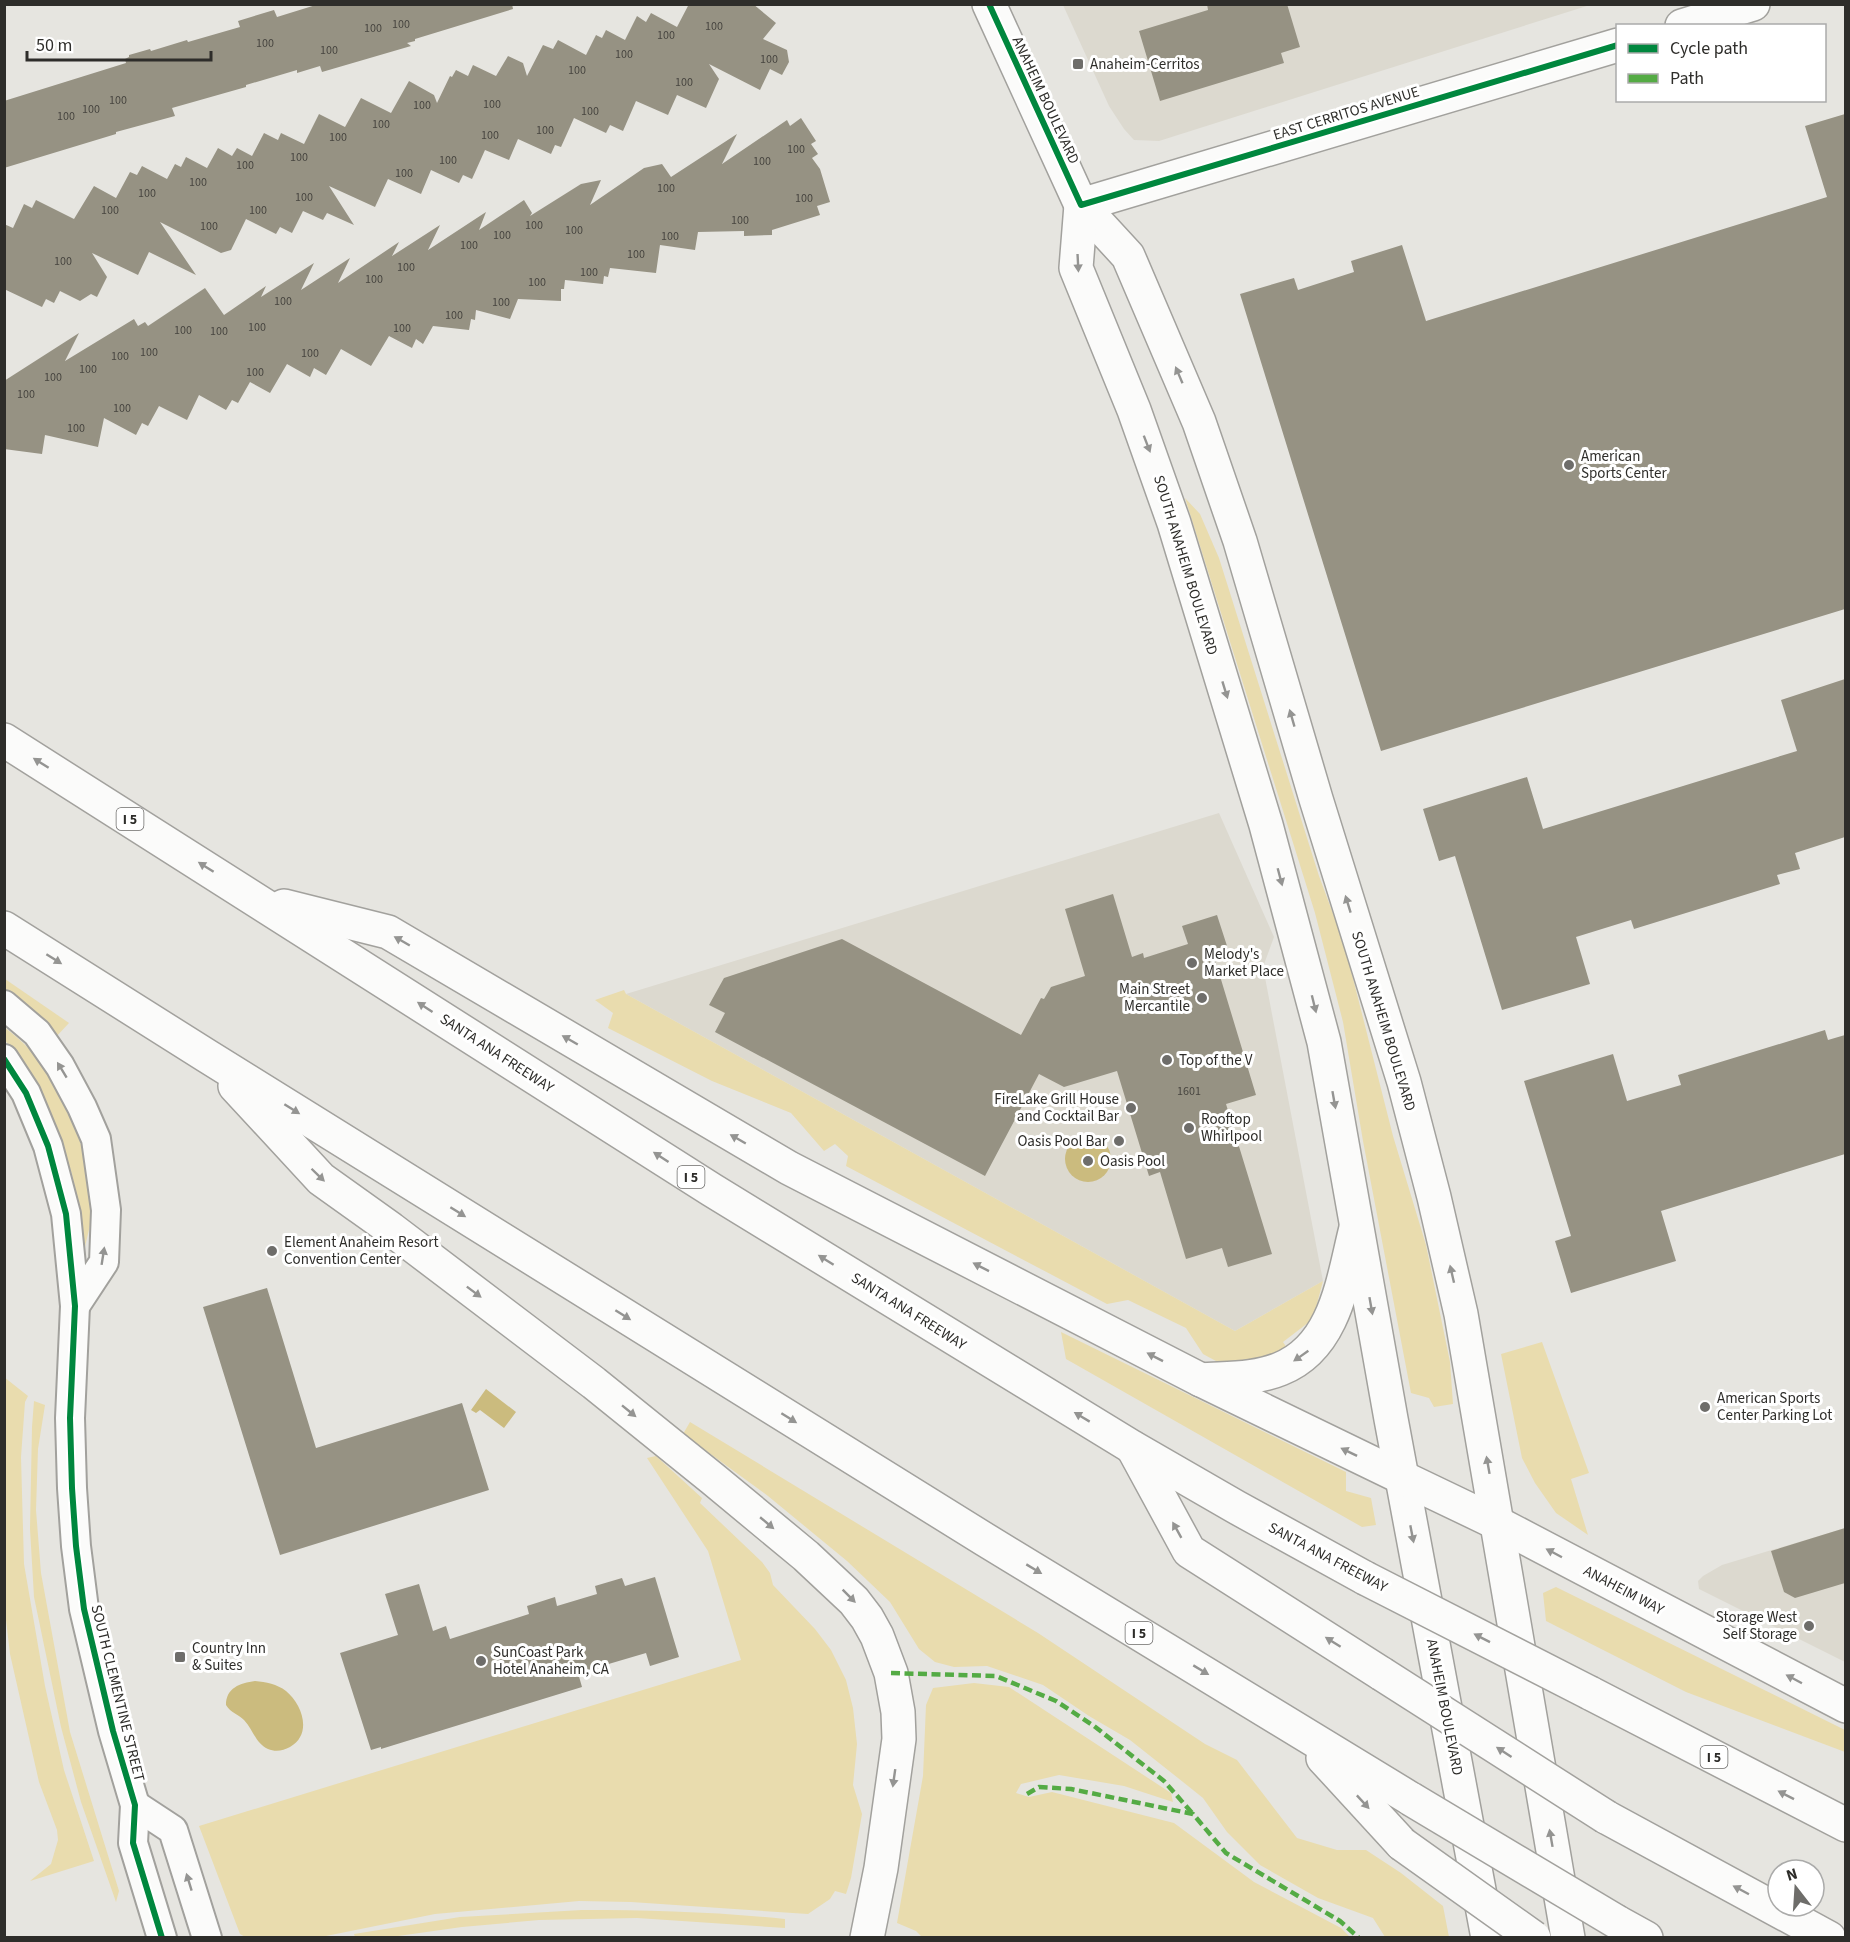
<svg xmlns="http://www.w3.org/2000/svg" width="1850" height="1942" font-family="'Source Sans 3',sans-serif">
<style>
.built{fill:#dcd9cf}
.green{fill:#e9dcae}
.water{fill:#cbbb7e}
.building{fill:#969283}
.lines{fill:none;stroke-linecap:round;stroke-linejoin:round}
.tertiary-casing{stroke:#a2a19d;stroke-width:32}
.secondary-casing{stroke:#a2a19d;stroke-width:36}
.primary-casing{stroke:#a2a19d;stroke-width:36}
.motorway-casing{stroke:#a2a19d;stroke-width:36}
.tertiary{stroke:#fbfbfa;stroke-width:28}
.secondary{stroke:#fbfbfa;stroke-width:33}
.primary{stroke:#fbfbfa;stroke-width:33}
.motorway{stroke:#fbfbfa;stroke-width:33}
.motorway-bridge-casing{stroke:#a2a19d;stroke-width:36;stroke-linecap:butt}
.motorway-bridge{stroke:#fbfbfa;stroke-width:33}
.quiet{stroke:#54ab44;stroke-width:4.5;stroke-dasharray:9 4.5;stroke-linecap:butt}
.cycleway-casing{stroke:#fff;stroke-width:10}
.cycleway{stroke:#00873e;stroke-width:6}
.oneway{fill:#949492}
.poi-dot{fill:#6e6d6a;stroke:#fff;stroke-width:2}
.labels{text-anchor:middle;stroke-width:6;stroke-linejoin:round;paint-order:stroke}
.number-label{font-size:12px;fill:#484640}
.shield{fill:#fff;stroke:#6d6c6a;stroke-width:1.5}
.shield-label{font-size:14px;font-weight:bold;fill:#2e2d2a}
.poi-label{font-size:15px;fill:#2e2d2a;stroke:#fff;text-anchor:start}
.street-label{font-size:15px;fill:#2e2d2a;stroke:#fff}
</style>
<rect width="100%" height="100%" fill="#e6e5e0"/>
<g class="built">
<path d="M1063 5H1590L1159 141 1134 140 1124 129 1109 106Z"/>
<path d="M1219 813 1274 937 1263 967 1323 1281 1235 1331 626 994Z"/>
<path d="M1845 1528V1662L1699 1589 1698 1581 1703 1576 1722 1565Z"/>
</g>
<g class="green">
<path d="M1185 498 1200 514 1219 558 1319 876 1344 943 1393 1136 1426 1245 1450 1362 1453 1404 1434 1407 1429 1398 1411 1393 1363 1141 1343 1022 1315 913Z"/>
<path d="M5 979 69 1023 54 1039 5 991Z"/>
<path d="M624 990 626 994 1235 1331 1323 1281 1313 1319 1283 1342 1291 1354 1227 1367 1203 1354 1186 1328 1128 1300 1107 1304 846 1166 848 1156 835 1144 824 1151 791 1113 712 1081 608 1028 613 1013 595 1000Z"/>
<path d="M4 1027C13 1034 22 1041 29 1049 68 1093 92 1156 91 1215 91 1225 87 1237 85 1247L82 1251 72 1174 54 1123 30 1077 5 1040Z"/>
<path d="M1061 1332 1346 1472V1491L1371 1498 1376 1525 1362 1527 1066 1359Z"/>
<path d="M1542 1342 1589 1473 1571 1479 1588 1535 1556 1513 1535 1483 1522 1458 1501 1354Z"/>
<path d="M4 1377 28 1396 25 1402 21 1457 24 1564 45 1686 64 1770 94 1861 30 1881 51 1864 58 1840 57 1830 39 1782 10 1654 4 1603Z"/>
<path d="M34 1401 45 1405 38 1449 36 1510 41 1573 70 1732 119 1891 116 1902 81 1802 61 1727 34 1597 30 1529 32 1427Z"/>
<path d="M690 1422 1038 1633 1205 1744 1237 1760 1297 1838 1337 1850H1366L1401 1873 1443 1906 1449 1937H1385L1373 1918 1318 1898 1260 1865 1227 1832 1203 1798 1178 1778 1130 1740 1089 1716 1043 1685 987 1666 954 1667 935 1662 919 1649 890 1602 847 1561 768 1496 683 1434Z"/>
<path d="M656 1456 702 1498 700 1503 762 1562 770 1573 773 1585 815 1629 831 1650 846 1680 853 1708 857 1744 853 1785 862 1814 851 1878 846 1894 835 1891 830 1899 808 1914 631 1902 579 1901 435 1914 321 1937 247 1938 240 1934 199 1826 741 1660 708 1551 647 1458Z"/>
<path d="M1556 1587 1845 1730V1752L1686 1692 1546 1621 1543 1593Z"/>
<path d="M974 1683 1009 1687 1171 1793 1173 1802 1124 1786 1059 1775 1021 1784 1016 1793 1029 1797 1052 1792 1174 1823 1254 1882 1341 1928 1350 1937 923 1938 916 1931 897 1923 923 1776 926 1705 933 1688Z"/>
<path d="M582 1910C650 1910 718 1912 785 1919V1928L637 1918 539 1920 462 1927 391 1937H355L354 1934 460 1917Z"/>
</g>
<g class="water">
<circle cx="1088" cy="1159" r="23"/>
<path d="M486 1389 516 1412 504 1428 480 1410 476 1413 471 1410Z"/>
<path d="M255 1681C266 1682 277 1684 286 1691 302 1704 313 1734 290 1747 283 1751 275 1752 268 1749 255 1743 253 1729 244 1720 238 1714 231 1713 226 1705 226 1688 240 1683 255 1681Z"/>
</g>
<g class="building">
<path d="M319 4H512L513 9 415 39V41L407 43 411 46 322 72 320 66 297 73V70L246 85V87L172 108 175 116 116 132V134L4 168V101L126 63 125 59 129 57V55L150 49 151 51 187 40 188 42 240 27 238 21 274 10 277 17Z"/>
<path d="M689 4H753L776 23 763 39 787 50 789 62 782 75 770 69 760 90 709 64 719 79 706 108 677 95 668 115 636 101 623 131 610 125 606 133 574 118 561 147 555 145 551 154 518 139 509 160 485 150 472 179 463 175 459 183 431 170 421 194 388 179 375 207 329 186 354 225 327 213 323 220 303 211 292 233 280 227 276 234 246 219 231 250 221 253 160 222 196 275 149 252 138 275 92 253 107 277 97 297 91 294 80 301 60 291 54 303 46 299 42 307 4 289V224L13 228 24 204 32 208 36 200 74 219 94 186 116 198 130 172 137 175 142 166 167 179 175 164 181 167 186 157 207 168 218 148 232 156 237 148 252 156 264 133 278 140 281 133 304 144 319 114 345 127 361 98 391 113 409 81 434 95 437 103 450 76 452 77 456 70 468 76 473 65 496 76 508 56 523 63 527 76 543 45 553 49 558 40 586 55 596 35 602 38 606 30 625 40 637 16 646 22 651 13 677 27Z"/>
<path d="M1207 4H1287L1300 47 1281 53 1284 63 1160 101 1139 31 1208 10Z"/>
<path d="M1845 114V609L1381 751 1240 294 1294 278 1298 290 1354 272 1351 261 1402 245 1426 321 1827 197 1805 126Z"/>
<path d="M801 118 816 141 811 144 818 154 812 158 820 169 830 202 817 206 820 215 772 230V235L744 236V231L698 232 695 250 660 245 656 273 610 268 608 277 604 276 603 284 565 280 564 289H561V301L518 299 510 319 476 310 475 320 471 319 469 330 433 326 423 344 416 339 412 348 389 336 371 366 341 349 326 375 314 368 310 377 287 364 270 393 250 382 238 403 232 400 226 410 199 395 187 420 159 406 148 426 142 423 136 435 104 418 98 447 45 435 42 454 4 449V381L79 333 65 361 134 319 138 326 145 322 148 326 205 288 224 315 266 286 261 297 314 263 301 290 350 258 338 283 399 242 392 256 440 225 428 250 486 212 479 230 524 200 532 213 530 216 581 184 601 180 590 205 644 168 662 164 671 177 737 134 722 164 787 120 790 126Z"/>
<path d="M1845 679V837L1795 853 1800 869 1777 875 1780 884 1634 929 1631 920 1576 937 1590 984 1502 1010 1455 856 1439 861 1423 809 1527 777 1543 829 1797 751 1781 700Z"/>
<path d="M1113 894 1132 957 1143 953 1144 958 1188 944 1182 926 1217 915 1228 949 1213 953 1256 1095 1226 1104 1272 1254 1228 1267 1222 1248 1186 1259 1160 1172 1149 1176 1117 1071 1064 1087 1039 1074 985 1176 715 1032 725 1013 709 1005 724 978 842 939 1021 1035 1041 998 1044 999 1051 987 1085 976 1065 909Z"/>
<path d="M1825 1030 1828 1040 1845 1035V1154L1661 1211 1676 1261 1571 1293 1555 1241 1571 1236 1524 1081 1613 1054 1627 1101 1681 1085 1678 1075Z"/>
<path d="M267 1288 316 1448 462 1403 489 1490 280 1555 203 1307Z"/>
<path d="M1845 1528V1583L1795 1598 1784 1592 1771 1551Z"/>
<path d="M655 1577 679 1657 650 1666 646 1653 578 1673 582 1687 381 1749V1747L371 1750 340 1653 398 1635 385 1594 419 1584 433 1631 446 1626 450 1639 529 1614 527 1606 555 1597 557 1606 597 1594 595 1586 622 1578 625 1586Z"/>
</g>
<g class="lines">
<defs>
<g id="tertiary">
<path d="M4 1005 37 1033 60 1066 82 1107 96 1139 106 1210 104 1262 75 1306"/>
<path d="M4 1059 26 1093 48 1146 66 1214 75 1306 70 1418 72 1488 76 1546 84 1609 113 1731 135 1805 133 1843 162 1938"/>
<path d="M135 1805 173 1830 207 1938"/>
</g>
<g id="secondary">
<path d="M989 4 1081 205 1128 256 1199 422 1240 541 1316 799 1404 1082 1434 1197 1461 1314 1568 1938"/>
<path d="M1682 26 1753 4"/>
<path d="M1081 205 1076 268 1134 410 1174 523 1266 825 1324 1042 1391 1419 1488 1938"/>
<path d="M1081 205 1618 45"/>
</g>
<path id="primary" d="M1401 1477 1497 1523 1846 1706"/>
<g id="motorway">
<path d="M4 740 712 1190 1132 1447 1236 1507 1365 1578"/>
<path d="M284 906 388 932 789 1168 1201 1380 1401 1477"/>
<path d="M4 928 207 1056 984 1539 1411 1799"/>
<path d="M235 1086 321 1179 391 1229 594 1383 713 1479 806 1556 854 1601 867 1618 877 1636 891 1673 898 1712 899 1739 881 1868 867 1938"/>
<path d="M1201 1380C1227 1378 1256 1379 1280 1369 1336 1347 1343 1279 1356 1228"/>
<path d="M1133 1448 1189 1551 1382 1674"/>
<path d="M1590 1693 1846 1825"/>
<path d="M1323 1758 1402 1844"/>
<path d="M1606 1817 1829 1938"/>
<path d="M1617 1922 1646 1938"/>
</g>
</defs>
<use href="#tertiary" class="tertiary-casing"/>
<use href="#secondary" class="secondary-casing"/>
<use href="#primary" class="primary-casing"/>
<use href="#motorway" class="motorway-casing"/>
<use href="#tertiary" class="tertiary"/>
<use href="#secondary" class="secondary"/>
<use href="#primary" class="primary"/>
<use href="#motorway" class="motorway"/>
<defs>
<g id="motorway-bridge">
<path d="M1365 1578 1590 1693"/>
<path d="M1382 1674 1606 1817"/>
<path d="M1411 1799 1617 1922"/>
<path d="M1402 1844 1534 1938"/>
</g>
</defs>
<use href="#motorway-bridge" class="motorway-bridge-casing"/>
<use href="#motorway-bridge" class="motorway-bridge"/>
<g class="quiet">
<path d="M891 1673 996 1676 1056 1701 1094 1726 1164 1781 1193 1814"/>
<path d="M1027 1794 1039 1787 1071 1789 1193 1814 1226 1853 1340 1921 1359 1938"/>
</g>
<defs>
<g id="cycleway">
<path d="M989 4 1081 205 1618 45"/>
<path d="M4 1059 26 1093 48 1146 66 1214 75 1306 70 1418 72 1488 76 1546 84 1609 113 1731 135 1805 133 1843 162 1938"/>
</g>
</defs>
<use href="#cycleway" class="cycleway-casing"/>
<use href="#cycleway" class="cycleway"/>
</g>
<defs><path id="oneway-solid" d="M-6-.8H1V-3.2L6.5 0L1 3.2V.8H-6Z" transform="scale(1.5)"/></defs>
<g class="oneway">
<use href="#oneway-solid" transform="translate(1078 263) rotate(87)"/>
<use href="#oneway-solid" transform="translate(1179 375) rotate(-113)"/>
<use href="#oneway-solid" transform="translate(1147 444) rotate(69)"/>
<use href="#oneway-solid" transform="translate(1225 690) rotate(73)"/>
<use href="#oneway-solid" transform="translate(1292 718) rotate(-106)"/>
<use href="#oneway-solid" transform="translate(41 763) rotate(-148)"/>
<use href="#oneway-solid" transform="translate(206 867) rotate(-148)"/>
<use href="#oneway-solid" transform="translate(1280 877) rotate(75)"/>
<use href="#oneway-solid" transform="translate(1348 904) rotate(-107)"/>
<use href="#oneway-solid" transform="translate(402 941) rotate(-150)"/>
<use href="#oneway-solid" transform="translate(54 959) rotate(32)"/>
<use href="#oneway-solid" transform="translate(1314 1004) rotate(76)"/>
<use href="#oneway-solid" transform="translate(425 1007) rotate(-147)"/>
<use href="#oneway-solid" transform="translate(570 1040) rotate(-150)"/>
<use href="#oneway-solid" transform="translate(62 1070) rotate(-121)"/>
<use href="#oneway-solid" transform="translate(1334 1100) rotate(80)"/>
<use href="#oneway-solid" transform="translate(292 1109) rotate(32)"/>
<use href="#oneway-solid" transform="translate(738 1139) rotate(-150)"/>
<use href="#oneway-solid" transform="translate(661 1157) rotate(-147)"/>
<use href="#oneway-solid" transform="translate(318 1175) rotate(44)"/>
<use href="#oneway-solid" transform="translate(458 1212) rotate(32)"/>
<use href="#oneway-solid" transform="translate(103 1256) rotate(-81)"/>
<use href="#oneway-solid" transform="translate(826 1260) rotate(-148)"/>
<use href="#oneway-solid" transform="translate(981 1267) rotate(-153)"/>
<use href="#oneway-solid" transform="translate(1452 1274) rotate(-103)"/>
<use href="#oneway-solid" transform="translate(474 1292) rotate(37)"/>
<use href="#oneway-solid" transform="translate(1371 1306) rotate(80)"/>
<use href="#oneway-solid" transform="translate(623 1315) rotate(32)"/>
<use href="#oneway-solid" transform="translate(1301 1356) rotate(145)"/>
<use href="#oneway-solid" transform="translate(1155 1357) rotate(-153)"/>
<use href="#oneway-solid" transform="translate(629 1411) rotate(39)"/>
<use href="#oneway-solid" transform="translate(1082 1417) rotate(-149)"/>
<use href="#oneway-solid" transform="translate(789 1418) rotate(32)"/>
<use href="#oneway-solid" transform="translate(1349 1452) rotate(-154)"/>
<use href="#oneway-solid" transform="translate(1488 1465) rotate(-100)"/>
<use href="#oneway-solid" transform="translate(767 1523) rotate(40)"/>
<use href="#oneway-solid" transform="translate(1177 1530) rotate(-119)"/>
<use href="#oneway-solid" transform="translate(1412 1534) rotate(79)"/>
<use href="#oneway-solid" transform="translate(1554 1553) rotate(-152)"/>
<use href="#oneway-solid" transform="translate(1034 1569) rotate(31)"/>
<use href="#oneway-solid" transform="translate(849 1596) rotate(45)"/>
<use href="#oneway-solid" transform="translate(1482 1638) rotate(-153)"/>
<use href="#oneway-solid" transform="translate(1333 1642) rotate(-148)"/>
<use href="#oneway-solid" transform="translate(1201 1670) rotate(31)"/>
<use href="#oneway-solid" transform="translate(1794 1679) rotate(-152)"/>
<use href="#oneway-solid" transform="translate(1504 1752) rotate(-147)"/>
<use href="#oneway-solid" transform="translate(894 1778) rotate(98)"/>
<use href="#oneway-solid" transform="translate(1786 1795) rotate(-153)"/>
<use href="#oneway-solid" transform="translate(1363 1802) rotate(47)"/>
<use href="#oneway-solid" transform="translate(1551 1838) rotate(-100)"/>
<use href="#oneway-solid" transform="translate(189 1882) rotate(-107)"/>
<use href="#oneway-solid" transform="translate(1741 1890) rotate(-152)"/>
</g>
<g class="poi-dot">
<rect x="1072" y="58" width="12" height="12" rx="3"/>
<circle cx="1569" cy="465" r="6"/>
<circle cx="1192" cy="963" r="6"/>
<circle cx="1202" cy="998" r="6"/>
<circle cx="1167" cy="1060" r="6"/>
<circle cx="1131" cy="1108" r="6"/>
<circle cx="1189" cy="1128" r="6"/>
<circle cx="1119" cy="1141" r="6"/>
<circle cx="1088" cy="1161" r="6"/>
<circle cx="272" cy="1251" r="6"/>
<circle cx="1705" cy="1407" r="6"/>
<circle cx="1809" cy="1626" r="6"/>
<rect x="174" y="1651" width="12" height="12" rx="3"/>
<circle cx="481" cy="1661" r="6"/>
</g>
<g class="labels">
<g class="number-label">
<text x="401" y="28">100</text>
<text x="714" y="30">100</text>
<text x="373" y="32">100</text>
<text x="666" y="39">100</text>
<text x="265" y="47">100</text>
<text x="329" y="54">100</text>
<text x="624" y="58">100</text>
<text x="769" y="63">100</text>
<text x="577" y="74">100</text>
<text x="684" y="86">100</text>
<text x="118" y="104">100</text>
<text x="492" y="108">100</text>
<text x="422" y="109">100</text>
<text x="91" y="113">100</text>
<text x="590" y="115">100</text>
<text x="66" y="120">100</text>
<text x="381" y="128">100</text>
<text x="545" y="134">100</text>
<text x="490" y="139">100</text>
<text x="338" y="141">100</text>
<text x="796" y="153">100</text>
<text x="299" y="161">100</text>
<text x="448" y="164">100</text>
<text x="762" y="165">100</text>
<text x="245" y="169">100</text>
<text x="404" y="177">100</text>
<text x="198" y="186">100</text>
<text x="666" y="192">100</text>
<text x="147" y="197">100</text>
<text x="304" y="201">100</text>
<text x="804" y="202">100</text>
<text x="110" y="214">100</text>
<text x="258" y="214">100</text>
<text x="740" y="224">100</text>
<text x="534" y="229">100</text>
<text x="209" y="230">100</text>
<text x="574" y="234">100</text>
<text x="502" y="239">100</text>
<text x="670" y="240">100</text>
<text x="469" y="249">100</text>
<text x="636" y="258">100</text>
<text x="63" y="265">100</text>
<text x="406" y="271">100</text>
<text x="589" y="276">100</text>
<text x="374" y="283">100</text>
<text x="537" y="286">100</text>
<text x="283" y="305">100</text>
<text x="501" y="306">100</text>
<text x="454" y="319">100</text>
<text x="257" y="331">100</text>
<text x="402" y="332">100</text>
<text x="183" y="334">100</text>
<text x="219" y="335">100</text>
<text x="149" y="356">100</text>
<text x="310" y="357">100</text>
<text x="120" y="360">100</text>
<text x="88" y="373">100</text>
<text x="255" y="376">100</text>
<text x="53" y="381">100</text>
<text x="26" y="398">100</text>
<text x="122" y="412">100</text>
<text x="76" y="432">100</text>
<text x="1189" y="1095">1601</text>
</g>
<g class="shield">
<rect x="116.5" y="808" width="27" height="22" rx="4.5"/>
<rect x="677.5" y="1166" width="27" height="22" rx="4.5"/>
<rect x="1125.5" y="1622" width="27" height="22" rx="4.5"/>
<rect x="1700.5" y="1746" width="27" height="22" rx="4.5"/>
</g>
<g class="shield-label">
<text x="130" y="824">I 5</text>
<text x="691" y="1182">I 5</text>
<text x="1139" y="1638">I 5</text>
<text x="1714" y="1762">I 5</text>
</g>
<g class="poi-label">
<text x="1090" y="69">Anaheim-Cerritos</text>
<text x="1581" y="461">American<tspan x="1581" dy="17">Sports Center</tspan></text>
<text x="1204" y="959">Melody's<tspan x="1204" dy="17">Market Place</tspan></text>
<text x="1190" y="994" text-anchor="end">Main Street<tspan x="1190" dy="17">Mercantile</tspan></text>
<text x="1179" y="1065">Top of the V</text>
<text x="1119" y="1104" text-anchor="end">FireLake Grill House<tspan x="1119" dy="17">and Cocktail Bar</tspan></text>
<text x="1201" y="1124">Rooftop<tspan x="1201" dy="17">Whirlpool</tspan></text>
<text x="1107" y="1146" text-anchor="end">Oasis Pool Bar</text>
<text x="1100" y="1166">Oasis Pool</text>
<text x="284" y="1247">Element Anaheim Resort<tspan x="284" dy="17">Convention Center</tspan></text>
<text x="1717" y="1403">American Sports<tspan x="1717" dy="17">Center Parking Lot</tspan></text>
<text x="1797" y="1622" text-anchor="end">Storage West<tspan x="1797" dy="17">Self Storage</tspan></text>
<text x="192" y="1653">Country Inn<tspan x="192" dy="17">&amp; Suites</tspan></text>
<text x="493" y="1657">SunCoast Park<tspan x="493" dy="17">Hotel Anaheim, CA</tspan></text>
</g>
<g class="street-label">
<text transform="translate(1046 100) rotate(65)" y="5">ANAHEIM BOULEVARD</text>
<text transform="translate(1346 113) rotate(-17)" y="5">EAST CERRITOS AVENUE</text>
<text transform="translate(1186 565) rotate(73)" y="5">SOUTH ANAHEIM BOULEVARD</text>
<text transform="translate(1384 1021) rotate(73)" y="5">SOUTH ANAHEIM BOULEVARD</text>
<text transform="translate(497 1053) rotate(33)" y="5">SANTA ANA FREEWAY</text>
<text transform="translate(909 1311) rotate(32)" y="5">SANTA ANA FREEWAY</text>
<text transform="translate(1328 1557) rotate(28)" y="5">SANTA ANA FREEWAY</text>
<text transform="translate(1624 1590) rotate(28)" y="5">ANAHEIM WAY</text>
<text transform="translate(118 1693) rotate(76)" y="5">SOUTH CLEMENTINE STREET</text>
<text transform="translate(1445 1707) rotate(79)" y="5">ANAHEIM BOULEVARD</text>
</g>
</g>
<rect width="1850" height="1942" fill="none" stroke="#2e2d2a" stroke-width="12"/>
<rect x="1616" y="24" width="210" height="78" fill="#ffffff" stroke="#ababaa" stroke-width="1.5"/>
<rect x="1628" y="44" width="30" height="9" fill="#00873e" stroke="#ababaa" stroke-width="1.5"/>
<text x="1670" y="54" font-size="18" fill="#2e2d2a">Cycle path</text>
<rect x="1628" y="74" width="30" height="9" fill="#54ab44" stroke="#ababaa" stroke-width="1.5"/>
<text x="1670" y="84" font-size="18" fill="#2e2d2a">Path</text>
<g transform="translate(1796 1888) rotate(343)"><circle r="28" fill="#ffffff" stroke="#ababaa" stroke-width="1.5"/>
<path d="M0-4.5L10 22L0 15L-10 22Z" fill="#6e6d6a"/>
<text y="-9" font-size="16" font-weight="bold" text-anchor="middle" fill="#2e2d2a">N</text>
</g>
<path d="M27 51v9h184v-9" fill="none" stroke="#2e2d2a" stroke-width="3"/>
<text x="36" y="51" font-size="18" fill="#2e2d2a" stroke="#ffffff" stroke-width="4.5" paint-order="stroke">50 m</text>
</svg>
